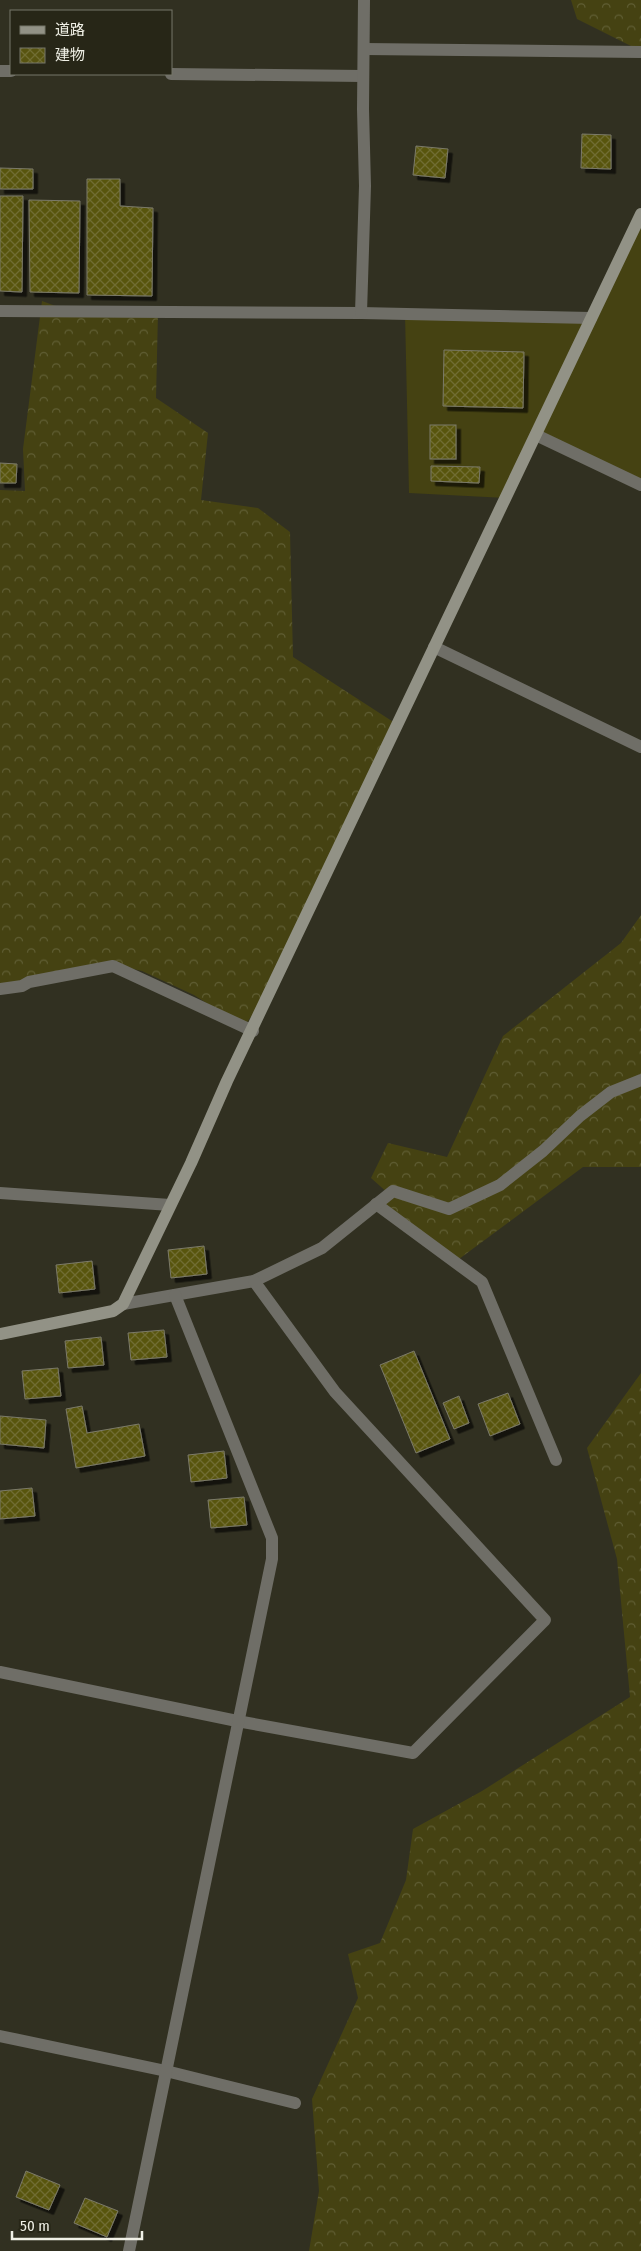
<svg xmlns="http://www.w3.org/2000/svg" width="641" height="2251" font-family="'Fira Sans Condensed','Noto Sans JP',sans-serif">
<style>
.grass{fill:#454212}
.forest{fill:url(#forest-crowns)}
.building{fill:url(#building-cross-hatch);stroke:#7b7a69;filter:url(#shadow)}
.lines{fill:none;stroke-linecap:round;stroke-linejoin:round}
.street{stroke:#6f6e67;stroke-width:12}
.secondary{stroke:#929286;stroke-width:12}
</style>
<defs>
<pattern id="forest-crowns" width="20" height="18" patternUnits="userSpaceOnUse" patternTransform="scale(1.25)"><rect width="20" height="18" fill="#454212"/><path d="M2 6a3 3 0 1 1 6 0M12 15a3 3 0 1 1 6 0" fill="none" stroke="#605e34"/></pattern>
<pattern id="building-cross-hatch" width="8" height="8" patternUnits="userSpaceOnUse" patternTransform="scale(1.25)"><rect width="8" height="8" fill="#585410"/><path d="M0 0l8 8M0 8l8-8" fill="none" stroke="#706d33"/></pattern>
<filter id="shadow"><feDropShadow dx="4.5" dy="4.5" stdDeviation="0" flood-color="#0009"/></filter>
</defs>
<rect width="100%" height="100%" fill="#313021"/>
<path class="grass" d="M641 226V483L536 435 506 498 409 493 405 314 591 318Z"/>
<g class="forest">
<path d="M571 0H641V51L577 19Z"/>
<path d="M42 301 72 312H158L156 398 208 433 201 500 258 508 290 532 293 657 398 725 278 977 244 1027 194 995 142 971 108 963 0 986V490L25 491 23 449Z"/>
<path d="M641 915V1167H583L455 1262 376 1204 389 1194 371 1178 388 1143 447 1157 503 1036 621 943Z"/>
<path d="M641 1373V2251H309L319 2191 312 2099 358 1998 348 1954 380 1943 406 1880 413 1829 482 1791 630 1697 617 1559 587 1448Z"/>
</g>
<g class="building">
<path d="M582 134 611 135V169L581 168Z"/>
<path d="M416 146 448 149 445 178 413 175Z"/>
<path d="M0 168 33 169V189H0Z"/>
<path d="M87 179H120V206L153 208 152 296 87 295Z"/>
<path d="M0 196H23L22 292 0 291Z"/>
<path d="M29 200 80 201 79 293 30 292Z"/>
<path d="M444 350 524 352 523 408 443 406Z"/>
<rect x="430" y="425" width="26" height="34"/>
<path d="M0 463 17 464 16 483H0Z"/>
<path d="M431 466 480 467 479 483 431 481Z"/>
<path d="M204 1246 207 1274 171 1278 168 1250Z"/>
<path d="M92 1261 95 1289 59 1293 56 1265Z"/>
<path d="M164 1330 167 1357 131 1360 128 1333Z"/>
<path d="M101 1337 104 1365 68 1368 65 1341Z"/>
<path d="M414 1351 450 1439 416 1453 380 1365Z"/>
<path d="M58 1368 61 1396 25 1399 22 1371Z"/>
<path d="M508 1393 520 1424 490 1436 478 1404Z"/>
<path d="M459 1396 469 1423 454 1429 443 1403Z"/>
<path d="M82 1406 87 1433 139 1424 145 1456 76 1468 66 1409Z"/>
<path d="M0 1416 46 1420 44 1448 0 1444Z"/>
<path d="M224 1451 227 1478 191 1482 188 1455Z"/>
<path d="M32 1488 35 1516 0 1519V1491Z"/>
<path d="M244 1497 247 1525 211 1528 208 1500Z"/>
<path d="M26 2171 60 2185 49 2210 16 2197Z"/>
<path d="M85 2198 118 2211 107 2237 74 2223Z"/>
</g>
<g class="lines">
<g class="street">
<path d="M364 49 641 52"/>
<path d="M0 71H11"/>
<path d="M171 74 363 76"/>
<path d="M0 311 361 313 591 318"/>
<path d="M361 313 365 186 363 109 364 0"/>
<path d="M536 435 641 485"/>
<path d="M434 647 641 747"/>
<path d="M0 989 22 986 29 982 113 966 253 1031"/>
<path d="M0 1193 170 1205"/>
<path d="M376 1204 482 1282 556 1460"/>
<path d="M123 1304 254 1281 322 1248 393 1191 449 1209 500 1185 543 1151 580 1116 611 1092 641 1080"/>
<path d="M0 1672 237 1721 413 1753 545 1620 335 1392 254 1281"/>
<path d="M0 2036 166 2071 295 2103"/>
<path d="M129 2251 272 1559V1538L175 1295"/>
</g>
<path class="secondary" d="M0 1334 113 1311 123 1304 191 1163 227 1081 641 214"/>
</g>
<rect x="10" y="10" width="162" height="65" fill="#272617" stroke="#77776a"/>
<rect x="20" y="26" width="25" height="8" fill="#929286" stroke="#77776a"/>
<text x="55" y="35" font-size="15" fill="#f0f0e6">道路</text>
<rect x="20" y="48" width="25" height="15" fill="url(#building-cross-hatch)" stroke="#77776a"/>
<text x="55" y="60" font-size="15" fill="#f0f0e6">建物</text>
<path d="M12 2231v8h130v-8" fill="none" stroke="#f0f0e6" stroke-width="2.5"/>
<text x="20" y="2231" font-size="15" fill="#f0f0e6" stroke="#272617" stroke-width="4" paint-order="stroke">50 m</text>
</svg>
